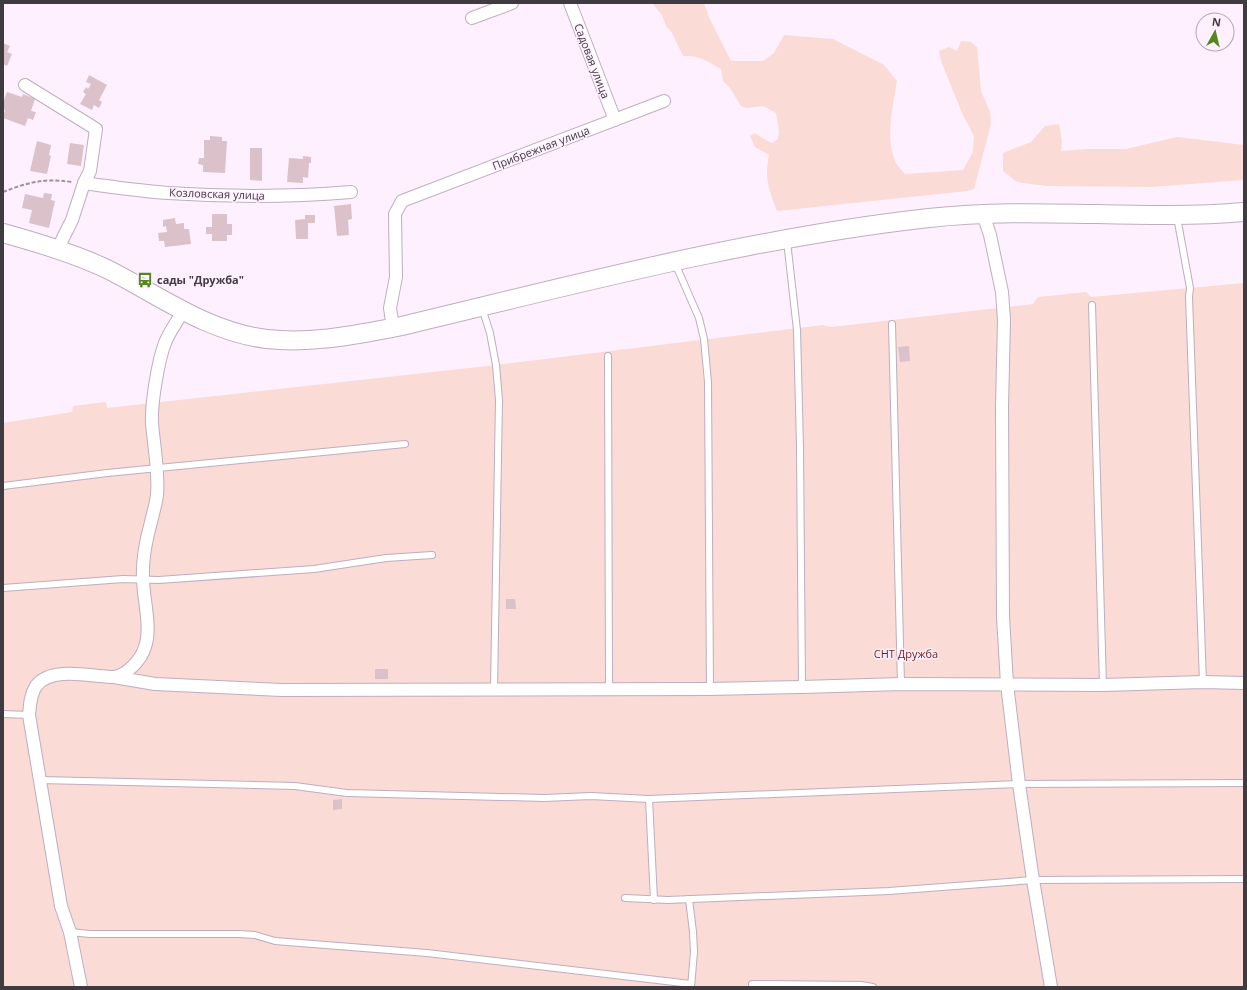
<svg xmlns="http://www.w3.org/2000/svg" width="1247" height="990" font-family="'Open Sans',sans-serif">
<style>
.green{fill:#fadbd5}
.building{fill:#dbc1c9}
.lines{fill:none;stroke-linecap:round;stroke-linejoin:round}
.lane-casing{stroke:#beaebf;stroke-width:8}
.street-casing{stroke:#beaebf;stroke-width:14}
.secondary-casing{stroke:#beaebf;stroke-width:20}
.path{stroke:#9d939e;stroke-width:2;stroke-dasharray:4 2;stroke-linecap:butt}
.lane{stroke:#fff;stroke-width:6}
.street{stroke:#fff;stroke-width:12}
.secondary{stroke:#fff;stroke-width:18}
.labels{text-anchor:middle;stroke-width:3;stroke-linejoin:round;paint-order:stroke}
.street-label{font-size:11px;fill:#403a41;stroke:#fef0ff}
.poi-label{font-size:11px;font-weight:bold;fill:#403a41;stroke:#fef0ff;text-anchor:start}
.park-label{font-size:11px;fill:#771b0e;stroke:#fef0ff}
</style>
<rect width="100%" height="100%" fill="#fef0ff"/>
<g class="green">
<path d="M652 3H704L709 17 731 61H763L774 53 784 35 833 39 884 65 897 81C893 107 885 136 895 161 897 166 902 170 905 174L963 170 973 152 974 136 962 113 941 61 939 51 949 47 957 51 961 41 971 42 977 47 981 91 990 112 991 124 974 189 967 191 777 211C769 190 764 178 769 155L755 147 750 136 755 133 764 139 772 143 778 139 779 131 776 113 763 106 747 108 741 106 730 88 723 81 721 69C707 61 699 55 683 56L672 33 666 26 662 15Z"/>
<path d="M1059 124 1062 141 1061 151 1087 149H1126L1177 137 1244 145V180L1151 187 1046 186 1017 182 1003 171V153L1031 142 1045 126Z"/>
<path d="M1244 283V987H3V423L72 412 73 406 106 402 107 408 496 365 823 325 831 327 1033 304 1038 297 1086 292 1091 297Z"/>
</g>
<g class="building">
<path d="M3 43 10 46 7 52 12 54 7 66 3 64Z"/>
<path d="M89 75 107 85 99 100 102 102 99 108 94 105 92 110 80 104 86 94 83 92 86 87 88 89 91 84 86 82Z"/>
<path d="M7 92 22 97 23 94 35 99 31 111 36 112 33 120 28 118 25 126 3 118 5 110 3 109V103Z"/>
<path d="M210 136 222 137V141H227L225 173 203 172V165L198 164 199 158H204V140H210Z"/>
<path d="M37 141 51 145 49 155 51 156 47 174 30 171Z"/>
<path d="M70 143 84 145 81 166 67 164Z"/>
<path d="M250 148H262V181L250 180Z"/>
<path d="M303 156 311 157V163H309L308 178 303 177V183L287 182 289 158 303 159Z"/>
<path d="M44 193 52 194 51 200 55 201 49 228 29 223 32 210 22 208 25 194 43 198Z"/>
<path d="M351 204 352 219 348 220 349 235 337 236 334 206Z"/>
<path d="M212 214H227V224H232V235H227V241H212V234H206V227H212Z"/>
<path d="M305 215H315V223H308V239H296L295 220 305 219Z"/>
<path d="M175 218 176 224 184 223V229H189L191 244 165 247 164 241H159L158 233 167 232 166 226 163 227V220Z"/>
<path d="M909 346 910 361 900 362 898 347Z"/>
<path d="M506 599H515L516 609H506Z"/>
<rect x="375" y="669" width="13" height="10"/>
<path d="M342 799V809L333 810V800Z"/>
</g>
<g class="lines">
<defs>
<g id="lane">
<path d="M1177 217 1190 288 1189 297 1203 682"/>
<path d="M787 241 797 330 800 447 802 687"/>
<path d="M675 263 699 318 704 339 708 382 710 689"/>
<path d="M1092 305 1103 685"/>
<path d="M482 308 490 333 496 365 499 400 494 689"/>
<path d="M892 324 901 684"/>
<path d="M608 356 609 689"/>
<path d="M3 486 107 473 405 444"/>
<path d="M3 588 123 579 159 580 314 569 386 558 432 555"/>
<path d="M3 714 29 715"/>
<path d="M40 780 295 786 347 793 544 798 591 796 649 799 1019 784 1244 783"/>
<path d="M649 799 654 900"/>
<path d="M625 898 668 900 889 891 1033 880 1244 879"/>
<path d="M689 899 693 932 694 952 691 987"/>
<path d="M70 932 90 934H239L255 935 275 941 427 953 691 984"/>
<path d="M752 984 861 985 873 987"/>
</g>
<g id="street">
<path d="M570 3 615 120"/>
<path d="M472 18 512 3"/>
<path d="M25 85 96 129 90 171 84 183 72 220 57 250"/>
<path d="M84 183C112 187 140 191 168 193 229 197 290 197 351 192"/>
<path d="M983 214 990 235 1002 292 1004 320 1002 406 1003 617 1007 684 1019 784 1033 880 1051 987"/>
<path d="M393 328 390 308 396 277 395 214 402 201 664 101"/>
<path d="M114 677 155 684 282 690 710 689 802 687 901 684 1103 685 1203 682 1244 683"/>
<path d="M81 987 70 932 61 906 29 715C30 706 30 695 36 686 49 669 80 674 99 676 103 676 109 677 114 677 127 675 141 660 145 647 152 627 143 599 143 578 142 559 146 540 151 522 153 513 156 504 157 495 159 471 154 447 152 423 151 404 158 361 165 343 169 332 177 322 183 311"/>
</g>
<path id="secondary" d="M3 233C39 243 76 254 109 270 160 296 208 332 267 339 311 344 354 335 397 327 573 285 749 238 929 218 1034 206 1139 221 1244 212"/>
</defs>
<use href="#lane" class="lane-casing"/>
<use href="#street" class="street-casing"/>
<use href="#secondary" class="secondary-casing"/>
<path class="path" d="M3 192C29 182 44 178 72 182"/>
<use href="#lane" class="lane"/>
<use href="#street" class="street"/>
<use href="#secondary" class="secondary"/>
</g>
<defs>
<symbol id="bus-bare" viewBox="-9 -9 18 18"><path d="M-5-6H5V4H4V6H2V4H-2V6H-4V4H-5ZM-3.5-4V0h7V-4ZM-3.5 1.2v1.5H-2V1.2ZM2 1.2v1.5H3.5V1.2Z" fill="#54881e" stroke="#fef0ff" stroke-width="2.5" paint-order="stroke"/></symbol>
</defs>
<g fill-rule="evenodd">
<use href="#bus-bare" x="134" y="269" width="22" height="22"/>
</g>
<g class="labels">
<g class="street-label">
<text transform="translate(592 61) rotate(69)" y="4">Садовая улица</text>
<text transform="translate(541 148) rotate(-21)" y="4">Прибрежная улица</text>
<text transform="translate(217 194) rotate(2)" y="4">Козловская улица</text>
</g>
<g class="poi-label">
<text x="157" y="284">сады "Дружба"</text>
</g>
<g class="park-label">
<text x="906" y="658">СНТ Дружба</text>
</g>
</g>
<rect width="1247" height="990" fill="none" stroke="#403a41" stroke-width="8"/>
<g transform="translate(1215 32) rotate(8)"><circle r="19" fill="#fef0ff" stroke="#b2a7b3"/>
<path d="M0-3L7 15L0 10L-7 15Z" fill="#54881e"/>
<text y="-6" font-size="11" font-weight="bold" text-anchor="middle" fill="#403a41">N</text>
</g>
</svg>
